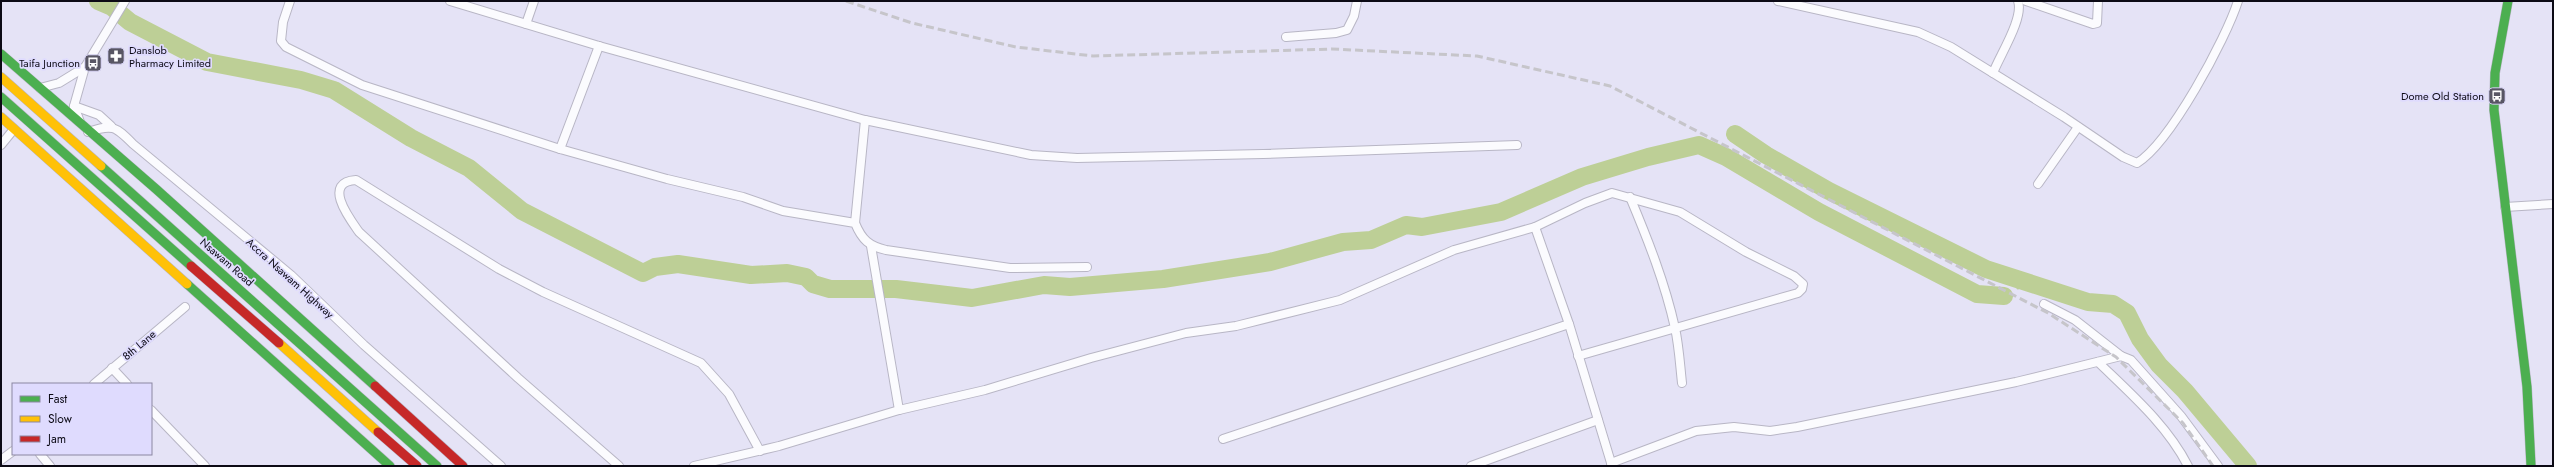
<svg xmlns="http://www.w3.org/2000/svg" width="2554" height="467" font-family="Jost,sans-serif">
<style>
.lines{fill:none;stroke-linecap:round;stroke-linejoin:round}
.stream{stroke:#bdcf96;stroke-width:3}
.river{stroke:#bdcf96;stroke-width:18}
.street-casing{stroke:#b8b6c5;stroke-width:10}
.fast-casing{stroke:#b8b6c5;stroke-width:10}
.slow-casing{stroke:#b8b6c5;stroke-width:10}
.jam-casing{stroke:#b8b6c5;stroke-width:10}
.street{stroke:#fbfbfe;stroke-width:8}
.fast{stroke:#4caf50;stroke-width:9}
.slow{stroke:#ffc107;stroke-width:9}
.jam{stroke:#c62828;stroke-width:9}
.rail{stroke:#c6c5ca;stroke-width:3;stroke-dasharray:8 4;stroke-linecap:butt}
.labels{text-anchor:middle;stroke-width:3.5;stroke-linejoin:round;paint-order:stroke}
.poi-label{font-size:11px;fill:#0c0a15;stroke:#dfdbfe;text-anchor:end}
.street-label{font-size:11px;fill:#0c0a15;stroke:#dfdbfe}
</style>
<rect width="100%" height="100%" fill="#e5e3f6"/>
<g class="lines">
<path class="stream" d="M2017 278 2018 288"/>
<g class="river">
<path d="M98 1 112 7 130 22 207 62 301 80 334 90 411 138 469 168 522 211 643 273 655 267 678 264 751 275 787 273 806 277 813 284 830 289H896L972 298 1044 285 1070 287 1163 279 1270 262 1343 242 1371 240 1406 225 1422 227 1501 212 1582 177 1648 157 1699 145 1726 157 1819 212 1977 294 2004 296"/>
<path d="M1735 134 1766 155 1829 191 1986 269 2088 302 2113 304 2127 313 2140 339 2159 365 2185 391 2248 466"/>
</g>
<defs>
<g id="street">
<path d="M290 1 283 22 281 41 286 47 362 85 560 149 667 179 743 197 783 211 855 223C862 240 869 246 886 250L1010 268 1087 267"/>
<path d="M450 1 599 46 865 120 1031 155 1077 158 1263 154 1517 145"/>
<path d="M1778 1 1918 32 1951 47 2064 117 2123 157 2137 163C2170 143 2226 39 2238 1"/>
<path d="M2026 1 2093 24 2097 23 2098 1"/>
<path d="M526 24 534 1"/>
<path d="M1286 37 1336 33 1347 30 1354 16 1357 1"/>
<path d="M1993 73C2000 55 2024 18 2018 1"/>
<path d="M40 88 59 83 85 67"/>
<path d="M74 106 99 115 111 126"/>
<path d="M80 122 74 106 85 67 125 1"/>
<path d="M88 132C113 124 115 126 133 144L291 275 364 345 501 466"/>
<path d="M1 145 14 129"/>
<path d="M560 149 599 46"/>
<path d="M2038 184 2078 127"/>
<path d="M1630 197C1648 240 1665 283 1675 328 1679 346 1680 365 1682 383"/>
<path d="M2505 207 2553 204"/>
<path d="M855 223 865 120"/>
<path d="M1535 227 1569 324 1612 466"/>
<path d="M871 246 899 410"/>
<path d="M2044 304 2075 320 2121 356"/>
<path d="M2098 362C2131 394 2167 425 2188 466"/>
<path d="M112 368 127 384"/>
<path d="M94 384 185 307"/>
<path d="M151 410 205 466"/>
<path d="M1223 439 1569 324"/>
<path d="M40 454 50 466"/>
<path d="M1 460 13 451"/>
<path d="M1611 463 1696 431 1734 427 1770 431 1797 427 2016 382 2121 356 2131 360 2181 416 2218 466"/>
<path d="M619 466 518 378 359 232C349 218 322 182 356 180L499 269 543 292 701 363 729 394 760 451"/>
<path d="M694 466 779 446 899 410 985 390 1091 358 1186 333 1236 326 1340 300 1454 250 1535 227 1585 203 1612 193 1680 212 1746 252 1794 276 1803 284 1802 289 1798 293 1578 356"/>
<path d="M1471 466 1598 420"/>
</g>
<g id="fast">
<path d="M2508 1 2495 73 2494 110 2527 387 2531 466"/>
<path d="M1 54 156 189 375 386"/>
<path d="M1 97 191 266"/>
<path d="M101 166 437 466"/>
<path d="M187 284 390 466"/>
</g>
<g id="slow">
<path d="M1 77 101 166"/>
<path d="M1 117 187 284"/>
<path d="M279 343 378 432"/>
</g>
<g id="jam">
<path d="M191 266 279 343"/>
<path d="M375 386 463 466"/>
<path d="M378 432 417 466"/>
</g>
</defs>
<use href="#street" class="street-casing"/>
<use href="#fast" class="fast-casing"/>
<use href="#slow" class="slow-casing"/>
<use href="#jam" class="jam-casing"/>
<use href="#street" class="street"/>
<use href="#fast" class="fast"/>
<use href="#slow" class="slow"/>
<use href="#jam" class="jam"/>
<path class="rail" d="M846 1 912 23 1016 47 1093 56 1332 49 1477 56 1610 86 2048 313 2116 357 2183 423 2213 466"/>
</g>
<defs>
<symbol id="pharmacy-square" viewBox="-11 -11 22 22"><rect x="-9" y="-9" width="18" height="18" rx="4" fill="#585664" stroke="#dfdbfe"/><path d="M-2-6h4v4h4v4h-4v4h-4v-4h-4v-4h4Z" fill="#fff"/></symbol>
<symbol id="bus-square" viewBox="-11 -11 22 22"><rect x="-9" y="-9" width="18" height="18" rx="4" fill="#585664" stroke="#dfdbfe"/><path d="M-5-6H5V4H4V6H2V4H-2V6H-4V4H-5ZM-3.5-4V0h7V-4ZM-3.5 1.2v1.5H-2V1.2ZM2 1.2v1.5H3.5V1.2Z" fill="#fff"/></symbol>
</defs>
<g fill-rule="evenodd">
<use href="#pharmacy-square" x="106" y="46" width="20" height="20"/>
<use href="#bus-square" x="83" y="53" width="20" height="20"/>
<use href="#bus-square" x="2487" y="86" width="20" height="20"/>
</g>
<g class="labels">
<g class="poi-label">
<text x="129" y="54" text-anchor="start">Danslob<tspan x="129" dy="13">Pharmacy Limited</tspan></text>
<text x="80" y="67">Taifa Junction</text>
<text x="2484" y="100">Dome Old Station</text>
</g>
<g class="street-label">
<text transform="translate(227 262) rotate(41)" y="4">Nsawam Road</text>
<text transform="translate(290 278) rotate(42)" y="4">Accra Nsawam Highway</text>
<text transform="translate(139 345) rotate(-40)" y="4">8th Lane</text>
</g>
</g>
<rect width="2554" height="467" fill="none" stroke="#0c0a15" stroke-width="4"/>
<rect x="12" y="383" width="140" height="72" fill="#dfdbfe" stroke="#8b87a1"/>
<rect x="20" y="396" width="20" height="6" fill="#4caf50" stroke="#8b87a1"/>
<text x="48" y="403" font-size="12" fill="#0c0a15">Fast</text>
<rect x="20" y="416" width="20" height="6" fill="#ffc107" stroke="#8b87a1"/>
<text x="48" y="423" font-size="12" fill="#0c0a15">Slow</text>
<rect x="20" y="436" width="20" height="6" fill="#c62828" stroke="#8b87a1"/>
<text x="48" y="443" font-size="12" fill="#0c0a15">Jam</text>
</svg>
